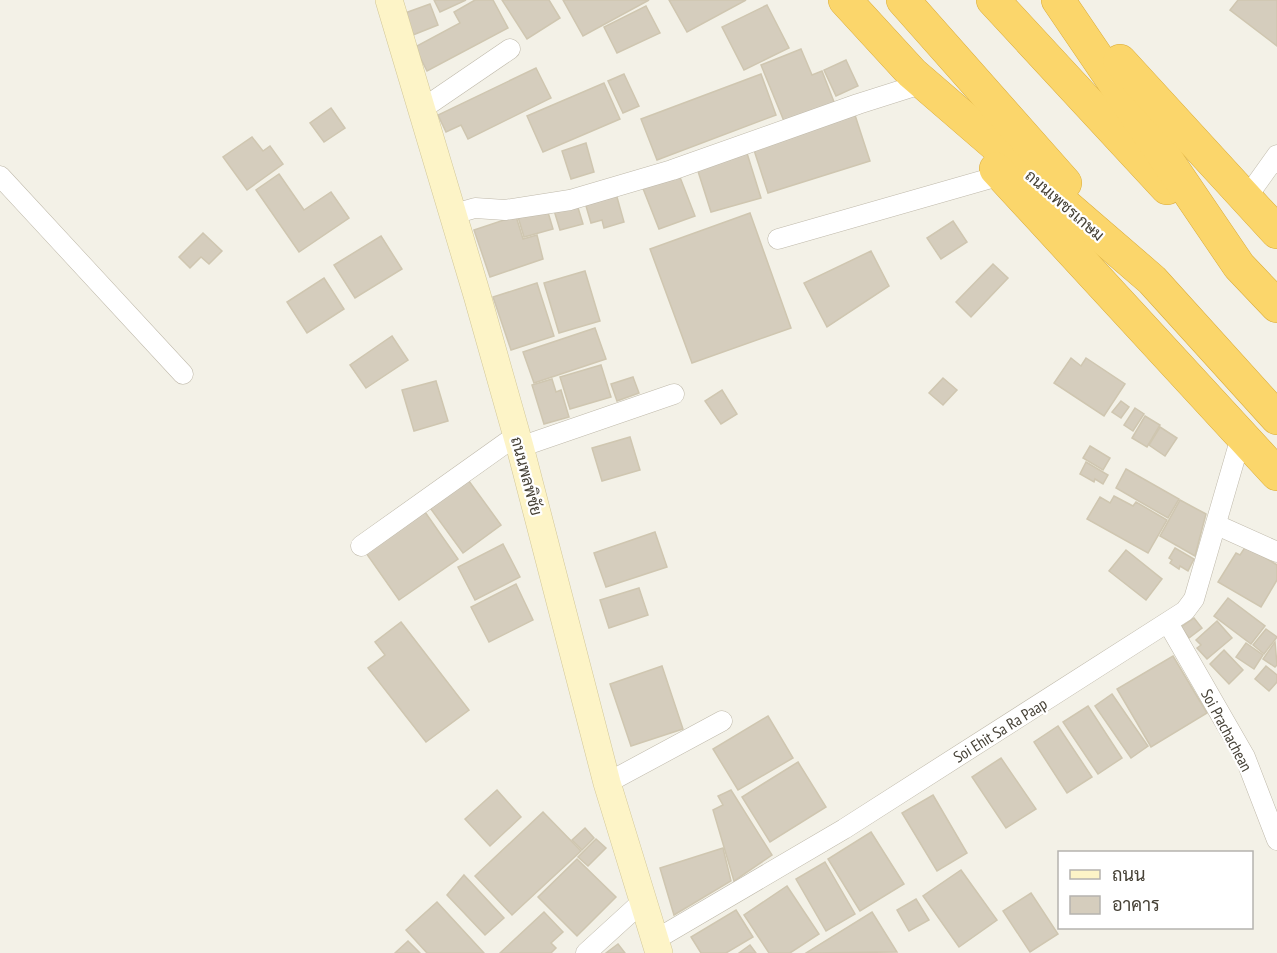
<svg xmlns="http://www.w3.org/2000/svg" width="1277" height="953" font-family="'PT Sans Narrow',Sarabun,sans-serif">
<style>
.building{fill:#d5cdbd;stroke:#cfc6b0;stroke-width:1.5}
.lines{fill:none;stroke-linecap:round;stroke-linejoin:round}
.street-casing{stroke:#bfb9aa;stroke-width:21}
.secondary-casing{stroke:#d2c798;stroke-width:28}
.highway-casing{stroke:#daac3a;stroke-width:34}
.street{stroke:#fff;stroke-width:20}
.secondary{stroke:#fdf4c7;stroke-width:27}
.highway{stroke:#fbd66b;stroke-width:33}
.labels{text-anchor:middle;stroke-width:4.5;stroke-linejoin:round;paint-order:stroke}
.street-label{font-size:16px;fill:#464136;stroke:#fff}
</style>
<rect width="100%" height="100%" fill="#f3f1e7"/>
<g class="building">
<path d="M434 0H466L440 12Z"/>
<path d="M475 0H493L508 28 427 71 415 47 460 23 454 12Z"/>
<path d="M502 0H549L560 18 527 39Z"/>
<path d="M563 0H649L583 36Z"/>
<path d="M669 0H746L687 32Z"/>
<path d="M1238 0H1277V46L1230 10Z"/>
<path d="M430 4 438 25 413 35 405 13Z"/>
<path d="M767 5 789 48 744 70 722 27Z"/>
<path d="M646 6 660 33 617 53 604 27Z"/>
<path d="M801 49 812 75 822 71 836 107 786 126 761 65Z"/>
<path d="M846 60 858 86 836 96 824 70Z"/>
<path d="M536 68 551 98 468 139 461 125 446 132 438 115Z"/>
<path d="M624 74 639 106 623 113 608 81Z"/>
<path d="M761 74 776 115 657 160 641 119Z"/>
<path d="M604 83 620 119 543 152 527 116Z"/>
<path d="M331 108 345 128 324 142 310 123Z"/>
<path d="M854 112 870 161 768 193 752 144Z"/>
<path d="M252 137 263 151 270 146 283 164 247 190 223 157Z"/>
<path d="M586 143 594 172 571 179 562 151Z"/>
<path d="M746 150 761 198 711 212 696 165Z"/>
<path d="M678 172 695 216 659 229 642 186Z"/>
<path d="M279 174 304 210 331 192 349 218 299 252 256 190Z"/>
<path d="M615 190 624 222 604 228 602 220 591 223 584 199Z"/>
<path d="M576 201 583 224 560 230 553 207Z"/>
<path d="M547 209 553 229 524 237 518 217Z"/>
<path d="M750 213 791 328 692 363 650 249Z"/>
<path d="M516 216 523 239 537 235 543 259 490 277 474 230Z"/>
<path d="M953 221 967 242 941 259 927 238Z"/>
<path d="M203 233 222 251 209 264 201 257 190 268 179 257Z"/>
<path d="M381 236 402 269 355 298 334 265Z"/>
<path d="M871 251 889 286 827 327 804 283Z"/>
<path d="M993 264 1008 278 971 317 956 302Z"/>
<path d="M585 271 600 321 559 333 544 283Z"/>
<path d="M324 278 344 309 307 333 287 302Z"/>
<path d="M537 283 554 336 511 350 493 297Z"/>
<path d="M595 328 606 359 534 383 523 352Z"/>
<path d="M392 336 408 360 366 388 350 365Z"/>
<path d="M1071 358 1081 366 1086 358 1125 384 1104 416 1054 383Z"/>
<path d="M601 365 611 397 570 409 560 377Z"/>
<path d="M633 377 639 393 617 401 611 384Z"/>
<path d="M943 378 957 390 943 405 929 393Z"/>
<path d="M552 379 556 392 561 390 569 417 544 424 532 385Z"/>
<path d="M436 381 448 421 414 431 402 390Z"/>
<path d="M722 390 737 414 721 424 705 401Z"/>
<path d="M1121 401 1129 407 1121 418 1112 412Z"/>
<path d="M1135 408 1144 414 1133 431 1124 425Z"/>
<path d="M1145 416 1160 425 1147 447 1132 438Z"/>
<path d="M1160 427 1177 438 1165 456 1149 445Z"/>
<path d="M630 437 640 470 602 481 592 448Z"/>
<path d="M1090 446 1110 458 1103 470 1083 458Z"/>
<path d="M1086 462 1108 475 1103 484 1095 479 1094 482 1080 474Z"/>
<path d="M1126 469 1179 499 1168 518 1116 488Z"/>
<path d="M466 477 501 525 463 553 428 505Z"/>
<path d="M1114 496 1133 506 1136 502 1167 520 1148 553 1087 519 1100 497 1110 503Z"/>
<path d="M1180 500 1206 514 1195 556 1160 536Z"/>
<path d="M425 512 458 559 399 600 366 553Z"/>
<path d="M655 532 667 567 606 587 594 553Z"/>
<path d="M503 544 520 577 475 600 458 567Z"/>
<path d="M1246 546 1277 565V580L1261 607 1218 582 1236 553 1240 555Z"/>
<path d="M1175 548 1194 559 1188 571 1180 566 1179 569 1170 563 1172 560 1169 558Z"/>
<path d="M1126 550 1162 579 1146 600 1109 571Z"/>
<path d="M516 584 533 620 489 642 471 607Z"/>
<path d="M639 588 648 615 609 628 600 600Z"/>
<path d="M1228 598 1265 626 1251 644 1214 616Z"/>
<path d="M1194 618 1202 628 1189 638 1181 627Z"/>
<path d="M1217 621 1232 638 1207 659 1197 648 1201 645 1196 640Z"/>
<path d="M401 622 469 710 426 742 368 668 385 655 375 642Z"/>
<path d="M1266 629 1277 637 1264 654 1253 645Z"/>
<path d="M1275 642 1277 665 1275 667 1263 659Z"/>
<path d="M1246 643 1263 655 1254 669 1236 657Z"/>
<path d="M1224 650 1243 670 1229 684 1210 664Z"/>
<path d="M1173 656 1207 713 1151 747 1117 689Z"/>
<path d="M662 666 683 729 631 746 610 684Z"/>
<path d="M1266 666 1277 675V682L1269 691 1255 679Z"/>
<path d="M1112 694 1148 746 1131 758 1095 706Z"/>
<path d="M1088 706 1122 758 1098 774 1063 722Z"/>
<path d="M768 716 793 758 738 790 713 749Z"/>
<path d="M1058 726 1092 777 1067 793 1034 742Z"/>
<path d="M1001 758 1036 809 1006 828 972 777Z"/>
<path d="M798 762 826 807 770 842 742 797Z"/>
<path d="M497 790 521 817 490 846 465 819Z"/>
<path d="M731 790 772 855 734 881 713 810 723 805 718 796Z"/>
<path d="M933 795 967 853 937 871 902 813Z"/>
<path d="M543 812 581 851 512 915 475 876Z"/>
<path d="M585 828 594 838 582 850 572 840Z"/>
<path d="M871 832 904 884 860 911 828 859Z"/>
<path d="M596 839 606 848 588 866 578 857Z"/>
<path d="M723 848 731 881 674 915 660 868Z"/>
<path d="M577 859 616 897 577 936 538 897Z"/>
<path d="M825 862 855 914 826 931 796 879Z"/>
<path d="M961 870 997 920 959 947 923 896Z"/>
<path d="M464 875 504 918 485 935 447 895Z"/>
<path d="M787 886 819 934 790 953H769L744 915Z"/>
<path d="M1031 893 1058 934 1030 952 1003 911Z"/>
<path d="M916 899 929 920 909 931 897 910Z"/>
<path d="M437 902 484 953H427L406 930Z"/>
<path d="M736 910 753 937 726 953H701L691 937Z"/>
<path d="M544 912 563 932 551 943 556 948 551 953H500Z"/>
<path d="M872 912 897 952 806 953Z"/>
<path d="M408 941 420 953H395Z"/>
<path d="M618 944 625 953H606Z"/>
<path d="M750 945 756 953H739Z"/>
</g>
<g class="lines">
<defs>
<g id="street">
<path d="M422 109 510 49"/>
<path d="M0 176 183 374"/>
<path d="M1247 197 1277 155"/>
<path d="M454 214 475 208 505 210 570 200 672 170 858 104 921 84"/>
<path d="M778 239 1002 175"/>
<path d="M520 447 674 394"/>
<path d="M1217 525 1277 552"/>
<path d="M361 546 517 435"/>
<path d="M1168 623 1245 757 1277 840"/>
<path d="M607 783 722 721"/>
<path d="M655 940 844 829 1185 611 1194 599 1241 437"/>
<path d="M586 953 643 901"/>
</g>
<path id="secondary" d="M389 0 477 295 520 447 607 783 659 953"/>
<g id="highway">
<path d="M845 0 912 73 1152 280 1277 418"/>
<path d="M903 0 1065 183"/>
<path d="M993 0 1167 188"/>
<path d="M1058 0 1239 266 1277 306"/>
<path d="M1120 61 1277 232"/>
<path d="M996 169 1277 474"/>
</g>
</defs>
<use href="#street" class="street-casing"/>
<use href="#secondary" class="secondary-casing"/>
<use href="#highway" class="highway-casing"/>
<use href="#street" class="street"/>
<use href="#secondary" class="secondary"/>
<use href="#highway" class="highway"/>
</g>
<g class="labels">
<g class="street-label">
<text transform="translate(1065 205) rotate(41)" y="6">ถนนเพชรเกษม</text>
<text transform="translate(527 476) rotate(75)" y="6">ถนนพลพิชัย</text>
<text transform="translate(1000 730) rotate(-32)" y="6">Soi Ehit Sa Ra Paap</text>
<text transform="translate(1227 730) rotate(62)" y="6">Soi Prachachean</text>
</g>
</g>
<rect x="1058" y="851" width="195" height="78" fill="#ffffff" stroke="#b5b3af" stroke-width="1.5"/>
<rect x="1070" y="870" width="30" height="9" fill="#fdf4c7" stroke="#b5b3af" stroke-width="1.5"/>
<text x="1112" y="881" font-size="18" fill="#464136">ถนน</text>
<rect x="1070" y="896" width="30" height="18" fill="#d5cdbd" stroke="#b5b3af" stroke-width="1.5"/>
<text x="1112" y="911" font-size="18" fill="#464136">อาคาร</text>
</svg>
